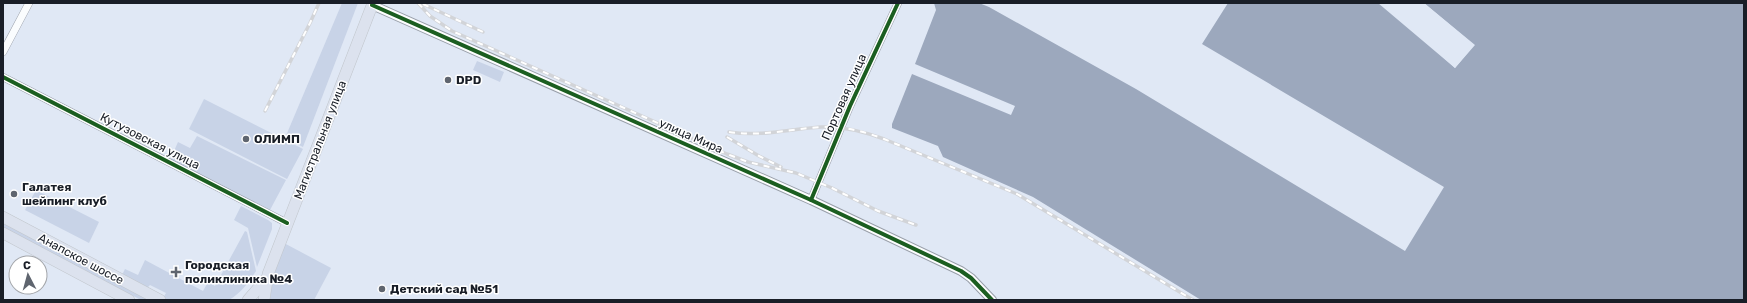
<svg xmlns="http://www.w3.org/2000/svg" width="1747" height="303" font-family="Rubik,sans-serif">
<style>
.green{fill:#c8d3e7}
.water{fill:#9ca8bd}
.pier{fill:#e0e8f5}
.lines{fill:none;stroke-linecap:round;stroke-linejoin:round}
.minor-casing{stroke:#989ea8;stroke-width:8}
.tertiary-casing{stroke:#989ea8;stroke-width:10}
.trunk-casing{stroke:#c1c6cc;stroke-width:12}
.minor{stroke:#fafcfe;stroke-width:7}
.tertiary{stroke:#fafcfe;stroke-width:8}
.trunk{stroke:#dce2ee;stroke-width:11}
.rail-casing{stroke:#d2d4d8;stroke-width:3.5}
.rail{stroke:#fff;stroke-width:2;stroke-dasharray:6;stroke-linecap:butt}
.cycleway-casing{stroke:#fff;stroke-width:6}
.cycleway{stroke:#1b5e20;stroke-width:4}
.poi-dot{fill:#5f656f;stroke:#fff;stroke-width:1.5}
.labels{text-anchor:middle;stroke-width:3;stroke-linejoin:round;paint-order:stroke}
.poi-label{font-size:12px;font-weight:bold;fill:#191e27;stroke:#fff;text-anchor:start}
.street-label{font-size:12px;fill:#191e27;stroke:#fff}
</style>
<rect width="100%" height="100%" fill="#e0e8f5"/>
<g class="green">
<path d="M342 3H358L303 147 285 138Z"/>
<path d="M477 61 504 72 500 82 473 70Z"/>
<path d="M204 99 303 149 287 179 189 129Z"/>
<path d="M197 136 286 180 270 210 170 160 178 142 190 148Z"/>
<path d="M36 190 99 222 89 243 25 210Z"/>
<path d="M241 206 268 220 272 223V229L257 267 248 228 234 220Z"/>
<path d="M3 222 148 300H141L3 229Z"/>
<path d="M245 231 247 232 256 271C249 282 241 293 229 300H167L163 298 166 293 150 285 147 288 122 275 125 269 138 275 145 260 203 291 208 282 215 286Z"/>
<path d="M284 243 331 268 314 300H270L273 274Z"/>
</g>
<path class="water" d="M934 3H979L989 7 1136 89 1405 251 1444 187 1202 44 1228 3H1378L1455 68 1474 45 1424 3H1744V300H1201L1033 197 943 157 938 146 892 128V124L912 74 1011 115 1015 106 915 64 936 10Z"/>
<path class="pier" d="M1422 3H1424L1475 45 1455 68 1405 23 1455 65 1472 45Z"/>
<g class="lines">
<defs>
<g id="minor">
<path d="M3 52 29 3"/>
<path d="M3 77 287 223"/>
<path d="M811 200 850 106 898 3"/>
</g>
<path id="tertiary" d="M372 5 811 200 961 271 971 278 992 300"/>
<g id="trunk">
<path d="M3 217 160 300"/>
<path d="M3 233 129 300"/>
<path d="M248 300 267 278"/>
<path d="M264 300 268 274 373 3"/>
</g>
</defs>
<use href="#minor" class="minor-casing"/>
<use href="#tertiary" class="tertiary-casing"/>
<use href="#trunk" class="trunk-casing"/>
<use href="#minor" class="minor"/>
<use href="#tertiary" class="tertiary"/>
<use href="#trunk" class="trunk"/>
<defs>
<g id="rail">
<path d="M418 3 430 16 452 31 727 154 748 162 796 173 832 188 878 211 916 225"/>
<path d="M423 4 483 32"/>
<path d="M265 111 310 23 319 3"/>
<path d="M729 132C761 137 789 129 821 127 843 126 863 131 884 139L1017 194 1193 300"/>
<path d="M727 137 759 156 781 167"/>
</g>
</defs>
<use href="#rail" class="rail-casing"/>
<use href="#rail" class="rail"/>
<defs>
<g id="cycleway">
<path d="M372 5 811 200 961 271 971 278 992 300"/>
<path d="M3 77 287 223"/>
<path d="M811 200 850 106 898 3"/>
</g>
</defs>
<use href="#cycleway" class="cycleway-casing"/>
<use href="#cycleway" class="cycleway"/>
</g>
<g class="poi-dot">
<circle cx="448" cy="80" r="4"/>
<circle cx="246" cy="139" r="4"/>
<circle cx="14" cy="194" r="4"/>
<path d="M174 266h4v4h4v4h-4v4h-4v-4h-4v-4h4z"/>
<circle cx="382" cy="289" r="4"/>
</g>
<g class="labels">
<g class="poi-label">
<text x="456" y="84">DPD</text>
<text x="254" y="143">ОЛИМП</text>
<text x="22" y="191">Галатея<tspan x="22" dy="14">шейпинг клуб</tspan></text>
<text x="185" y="269">Городская<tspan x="185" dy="14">поликлиника №4</tspan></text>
<text x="390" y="293">Детский сад №51</text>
</g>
<g class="street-label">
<text transform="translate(844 97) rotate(-66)" y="4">Портовая улица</text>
<text transform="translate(691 136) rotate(24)" y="4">улица Мира</text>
<text transform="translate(320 140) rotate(-69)" y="4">Магистральная улица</text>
<text transform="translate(150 141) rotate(27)" y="4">Кутузовская улица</text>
<text transform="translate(81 259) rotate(28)" y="4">Анапское шоссе</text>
</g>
</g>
<rect width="1747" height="303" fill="none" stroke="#191e27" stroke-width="8"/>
<g transform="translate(28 275) rotate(354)"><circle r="19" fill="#ffffff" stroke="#a3a5a9"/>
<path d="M0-3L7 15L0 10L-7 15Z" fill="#5f656f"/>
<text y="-6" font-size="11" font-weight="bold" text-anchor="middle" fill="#191e27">С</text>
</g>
</svg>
